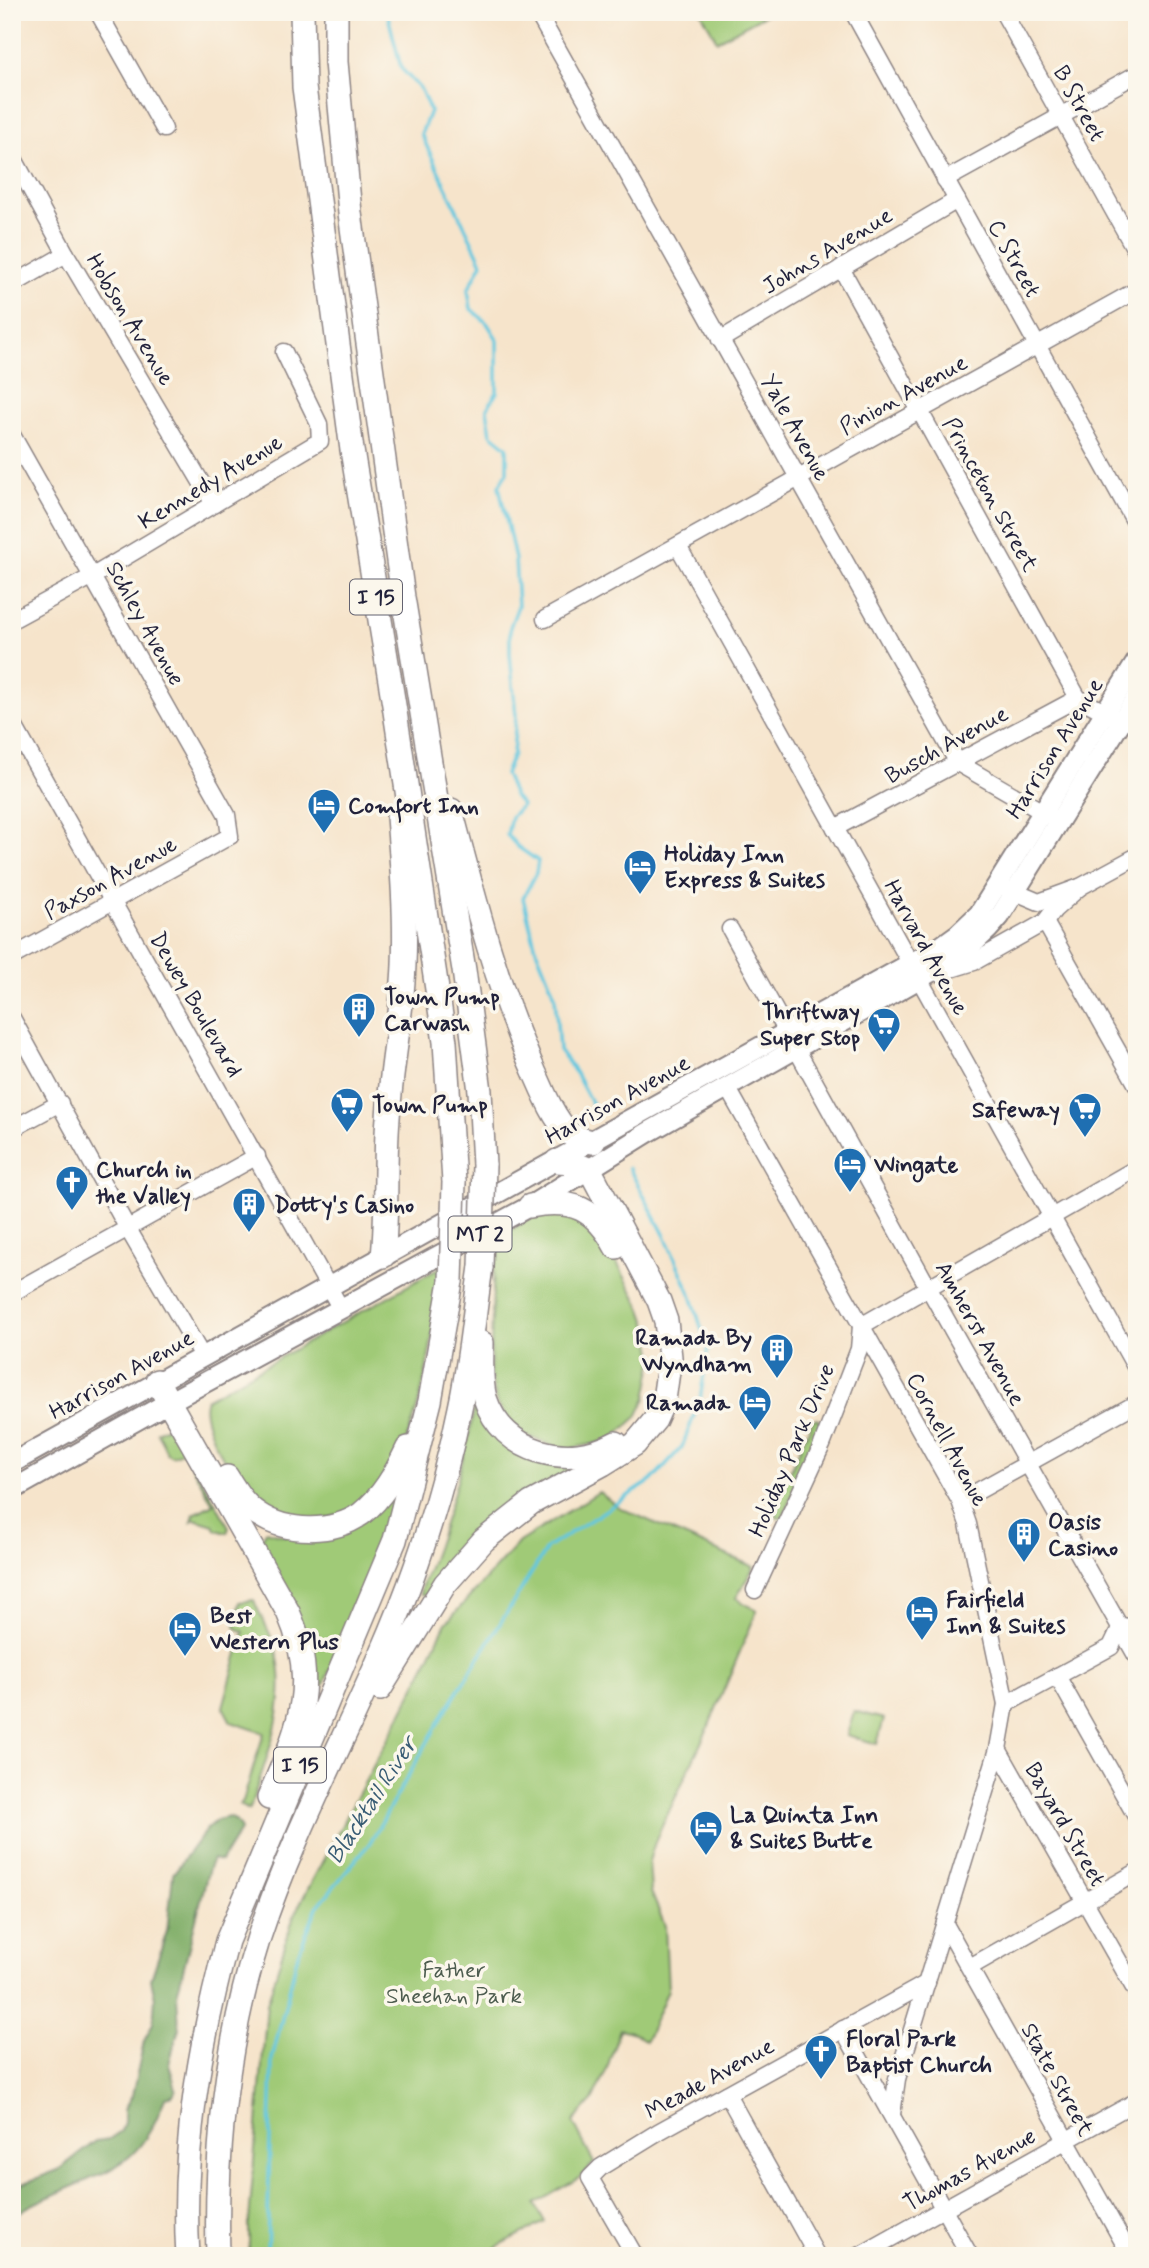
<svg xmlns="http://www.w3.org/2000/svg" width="1149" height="2268" font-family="Mynerve,sans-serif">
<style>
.green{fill:#a0ca77;stroke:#617659;stroke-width:2}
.forest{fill:#80ae68;stroke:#516852;stroke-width:2}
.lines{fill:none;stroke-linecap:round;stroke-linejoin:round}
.stream{stroke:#62c7df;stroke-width:3.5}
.minor-casing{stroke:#8c8383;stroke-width:19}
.major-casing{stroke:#8c8383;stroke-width:23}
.highway-casing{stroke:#8c8383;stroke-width:26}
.minor{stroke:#fff;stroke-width:16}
.major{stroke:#fff;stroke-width:19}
.highway{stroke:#fff;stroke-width:23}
.highway-bridge-casing{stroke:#8c8383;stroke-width:26;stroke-linecap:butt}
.highway-bridge{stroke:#fff;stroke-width:23}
.labels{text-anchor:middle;stroke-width:7;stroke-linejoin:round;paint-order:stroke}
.shield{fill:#fbf7ec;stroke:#636270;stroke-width:2}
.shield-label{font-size:21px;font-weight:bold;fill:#22223b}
.street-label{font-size:23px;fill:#22223b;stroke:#fbf7ec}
.poi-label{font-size:23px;font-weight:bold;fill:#22223b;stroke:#fbf7ec;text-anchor:start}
.park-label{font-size:23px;fill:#4e5d50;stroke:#fbf7ec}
.water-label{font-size:24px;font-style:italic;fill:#385c74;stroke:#fbf7ec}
</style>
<rect width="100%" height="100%" fill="#fbf7ec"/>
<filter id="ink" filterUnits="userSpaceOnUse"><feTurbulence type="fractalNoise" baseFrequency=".0143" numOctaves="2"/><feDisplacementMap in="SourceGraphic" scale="14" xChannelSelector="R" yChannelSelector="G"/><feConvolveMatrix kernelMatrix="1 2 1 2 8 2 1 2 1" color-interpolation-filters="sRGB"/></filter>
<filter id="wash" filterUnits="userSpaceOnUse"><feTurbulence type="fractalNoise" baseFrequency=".00686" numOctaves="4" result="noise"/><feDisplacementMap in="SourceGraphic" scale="28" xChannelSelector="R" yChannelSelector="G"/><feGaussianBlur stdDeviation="1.57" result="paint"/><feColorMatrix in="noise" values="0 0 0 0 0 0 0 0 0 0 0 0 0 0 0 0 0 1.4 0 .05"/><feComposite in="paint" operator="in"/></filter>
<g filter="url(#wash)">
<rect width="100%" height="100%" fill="#f6e4cb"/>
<g class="green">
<path d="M701 12H770L717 41Z"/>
<path d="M554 1213 585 1220 611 1252 642 1309 648 1326 654 1358 646 1398 637 1417 611 1440 564 1450 517 1432 497 1404 490 1374 494 1262 497 1260 499 1237 531 1218Z"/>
<path d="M443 1266C432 1336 426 1409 391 1472 387 1481 363 1507 355 1512 350 1515 304 1522 297 1522 287 1521 266 1511 258 1505 240 1492 195 1419 206 1399Z"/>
<path d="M477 1397 556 1465 571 1467 573 1469 427 1595 423 1596 420 1594 421 1588C446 1526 464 1463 477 1397Z"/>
<path d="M817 1418 821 1423 783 1517 777 1518C772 1506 806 1436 813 1420Z"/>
<path d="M168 1426 174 1430 229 1527 227 1533 216 1530 214 1525 194 1519 192 1521 194 1514 213 1504 183 1451 172 1456 167 1453 157 1432Z"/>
<path d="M396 1491 395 1511 320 1694 317 1696 262 1550 261 1541 266 1531 285 1536Z"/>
<path d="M599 1492 618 1507 754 1567 736 1598 757 1611 707 1730 656 1839 649 1861 651 1892 665 1926 668 1990 646 2041 634 2033 620 2029 606 2071 592 2101 573 2122 594 2163 579 2178 535 2204 545 2222 501 2244 486 2256H249V2221L267 2004 294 1915 407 1703 446 1623 519 1542Z"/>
<path d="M254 1600C260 1617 271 1632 276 1650 291 1703 266 1760 249 1810L239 1805 243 1801 264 1733 231 1722 223 1707 244 1632 236 1628 235 1625 240 1602Z"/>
<path d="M854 1711 884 1719 877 1744 847 1735Z"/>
</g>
<path class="forest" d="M229 1817 235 1820 241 1829 221 1861 213 1859 209 1868 177 1994 179 2028 169 2064 176 2089 173 2095 165 2097C141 2168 111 2168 51 2196 38 2202 22 2208 12 2218V2188L58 2170 96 2141 109 2139 121 2131 124 2122V2110L132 2096 144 2041 153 2023 155 1998 151 1979 167 1931 173 1874 206 1830 217 1820Z"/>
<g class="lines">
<g class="stream">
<path d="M387 12 401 68 421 90 430 111 421 134 482 263 468 290 471 309 487 323 497 339V392L487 409 491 434 507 447V472L499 486 515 559 518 606 510 627V654L516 716 513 754 505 774 514 796 522 805 511 817 507 835 518 847 538 861 536 873 523 898 536 949 555 996 559 1050 575 1072 596 1112"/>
<path d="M267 2256 272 2059 298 1954 317 1907 369 1844 442 1717 547 1548 651 1481 682 1447 700 1400 708 1349 691 1295 665 1236 629 1168"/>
</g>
</g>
</g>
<g filter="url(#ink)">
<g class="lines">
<defs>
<g id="minor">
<path d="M98 12 164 129"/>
<path d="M537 12 958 763 1053 818"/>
<path d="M853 12 1137 526"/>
<path d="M1003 12 1137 253"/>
<path d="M12 155 66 254 214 504"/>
<path d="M945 180 1137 74"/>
<path d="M841 268 1078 698 1116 718"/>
<path d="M12 285 66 254"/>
<path d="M720 340 957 200"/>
<path d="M12 435 227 815 230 836 12 957"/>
<path d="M678 546 1137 1370"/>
<path d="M545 619 1137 290"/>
<path d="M12 620 93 576 320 441 319 424 284 352"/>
<path d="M12 722 341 1309"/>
<path d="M835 828 1078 698"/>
<path d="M1006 888 1039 902 1080 887 1137 856"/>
<path d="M1045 922 1137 1085"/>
<path d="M730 929 928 1287 1137 1657"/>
<path d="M938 973 974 962 1045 922 1054 910 1080 887"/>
<path d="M12 1018 128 1229 202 1356"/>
<path d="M727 1087 960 1501 968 1524 1006 1704 998 1749 897 2079 892 2114"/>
<path d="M12 1129 60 1103"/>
<path d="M12 1293 257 1156"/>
<path d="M960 1501 1137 1403"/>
<path d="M755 1590 822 1445 859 1349 861 1326 1137 1168"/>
<path d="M1057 1676 1137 1818"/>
<path d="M1006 1704 1111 1647 1121 1626 1137 1628"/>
<path d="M998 1749 1137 1993"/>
<path d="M946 1926 1131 2256"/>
<path d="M970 1967 1137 1872"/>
<path d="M843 2029 970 2256"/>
<path d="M727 2094 817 2256"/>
<path d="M635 2256 590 2178 601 2167 658 2132 927 1983"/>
<path d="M859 2256 1137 2101"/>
</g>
<g id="major">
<path d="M12 1463 940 947 958 934 979 914 1137 661"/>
<path d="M12 1490 169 1402 530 1206 647 1133 945 964C967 950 984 936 1000 916L1137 696"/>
</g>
<g id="highway">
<path d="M302 12 304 87 352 450 394 705 445 1042 454 1182"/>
<path d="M336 12V62L350 213 403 597 464 970 480 1091 484 1165"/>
<path d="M451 810C474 898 497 988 534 1071 543 1091 553 1117 568 1132 575 1139 584 1140 593 1142"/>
<path d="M530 1206C572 1198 595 1208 616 1247"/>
<path d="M383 1256C388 1211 384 1164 388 1118 391 1067 402 1017 404 965 406 916 402 866 398 817"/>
<path d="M482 1343C482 1361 480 1380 485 1398 503 1454 569 1469 616 1443"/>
<path d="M157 1381 288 1612C320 1684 298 1729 269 1798"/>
<path d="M227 1477C235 1490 244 1505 258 1514 286 1533 333 1534 361 1514 383 1497 396 1473 408 1448"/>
<path d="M380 1689 445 1584 484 1540 531 1503 603 1464 635 1444 655 1420 664 1400 670 1357 666 1321 659 1301 590 1170 572 1162 557 1161"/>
<path d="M188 2256C181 2149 200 2043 227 1941L395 1540 430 1401 451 1281"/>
<path d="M218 2256C215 2146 226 2042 259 1937 301 1809 372 1693 416 1566 434 1515 449 1462 460 1408 470 1362 474 1314 481 1267"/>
</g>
</defs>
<use href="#minor" class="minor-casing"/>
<use href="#major" class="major-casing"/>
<use href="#highway" class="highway-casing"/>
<use href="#minor" class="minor"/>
<use href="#major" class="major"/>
<use href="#highway" class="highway"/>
<defs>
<g id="highway-bridge">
<path d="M481 1267 484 1165"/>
<path d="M451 1281 454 1182"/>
</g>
</defs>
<use href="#highway-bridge" class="highway-bridge-casing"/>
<use href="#highway-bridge" class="highway-bridge"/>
</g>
</g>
<defs>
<symbol id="hotel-pin" viewBox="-11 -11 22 30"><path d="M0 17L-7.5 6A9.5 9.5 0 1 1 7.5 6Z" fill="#1f6fb2" stroke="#fbf7ec"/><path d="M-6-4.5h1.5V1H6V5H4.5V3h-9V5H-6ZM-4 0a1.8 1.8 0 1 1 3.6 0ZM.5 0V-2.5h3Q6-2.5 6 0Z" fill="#fff"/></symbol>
<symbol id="building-pin" viewBox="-11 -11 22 30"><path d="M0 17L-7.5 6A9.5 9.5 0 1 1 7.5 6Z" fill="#1f6fb2" stroke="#fbf7ec"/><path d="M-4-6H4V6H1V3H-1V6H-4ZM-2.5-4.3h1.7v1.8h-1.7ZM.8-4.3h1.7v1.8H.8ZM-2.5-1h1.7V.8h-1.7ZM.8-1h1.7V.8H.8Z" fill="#fff"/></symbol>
<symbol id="supermarket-pin" viewBox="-11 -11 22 30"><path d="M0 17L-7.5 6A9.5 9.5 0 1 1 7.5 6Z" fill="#1f6fb2" stroke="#fbf7ec"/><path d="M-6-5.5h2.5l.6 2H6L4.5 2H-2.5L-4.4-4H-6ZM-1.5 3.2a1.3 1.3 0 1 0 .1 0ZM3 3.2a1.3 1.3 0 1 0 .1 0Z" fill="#fff"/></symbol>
<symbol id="church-pin" viewBox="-11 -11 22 30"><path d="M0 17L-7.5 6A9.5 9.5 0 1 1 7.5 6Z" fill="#1f6fb2" stroke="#fbf7ec"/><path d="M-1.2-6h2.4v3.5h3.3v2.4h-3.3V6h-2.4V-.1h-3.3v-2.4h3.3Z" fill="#fff"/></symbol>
</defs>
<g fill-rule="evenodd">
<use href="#hotel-pin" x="305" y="786" width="38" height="52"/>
<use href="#hotel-pin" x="621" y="847" width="38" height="52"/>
<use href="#building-pin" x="340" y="990" width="38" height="52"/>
<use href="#supermarket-pin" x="865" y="1005" width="38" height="52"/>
<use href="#supermarket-pin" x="328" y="1085" width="38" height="52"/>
<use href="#supermarket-pin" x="1066" y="1090" width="38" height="52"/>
<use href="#hotel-pin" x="831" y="1145" width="38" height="52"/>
<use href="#church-pin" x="53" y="1163" width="38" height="52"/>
<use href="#building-pin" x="230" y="1185" width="38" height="52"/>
<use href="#building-pin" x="758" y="1331" width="38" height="52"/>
<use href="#hotel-pin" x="736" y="1383" width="38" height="52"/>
<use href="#building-pin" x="1005" y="1515" width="38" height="52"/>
<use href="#hotel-pin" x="903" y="1593" width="38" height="52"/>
<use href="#hotel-pin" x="166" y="1609" width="38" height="52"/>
<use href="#hotel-pin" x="687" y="1808" width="38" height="52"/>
<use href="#church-pin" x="802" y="2032" width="38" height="52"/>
</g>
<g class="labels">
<g class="shield">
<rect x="350" y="579.5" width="52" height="35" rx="5"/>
<rect x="448.5" y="1216.5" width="63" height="35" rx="5"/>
<rect x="274" y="1747.5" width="52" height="35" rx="5"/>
</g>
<g class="shield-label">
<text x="376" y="604">I 15</text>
<text x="480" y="1241">MT 2</text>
<text x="300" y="1772">I 15</text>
</g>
<g class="street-label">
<text transform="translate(1080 103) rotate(61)" y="8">B Street</text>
<text transform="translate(827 250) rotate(-31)" y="8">Johns Avenue</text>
<text transform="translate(1015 258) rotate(61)" y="8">C Street</text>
<text transform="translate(131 319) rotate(59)" y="8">Hobson Avenue</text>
<text transform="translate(903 394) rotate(-29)" y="8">Pinion Avenue</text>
<text transform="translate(796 427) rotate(61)" y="8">Yale Avenue</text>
<text transform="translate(210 481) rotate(-31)" y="8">Kennedy Avenue</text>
<text transform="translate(991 494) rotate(61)" y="8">Princeton Street</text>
<text transform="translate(146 623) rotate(61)" y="8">Schley Avenue</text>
<text transform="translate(946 744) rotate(-29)" y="8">Busch Avenue</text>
<text transform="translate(1054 748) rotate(-58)" y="8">Harrison Avenue</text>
<text transform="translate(110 877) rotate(-29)" y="8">Paxson Avenue</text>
<text transform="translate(927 947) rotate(61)" y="8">Harvard Avenue</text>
<text transform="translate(197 1004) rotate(60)" y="8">Dewey Boulevard</text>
<text transform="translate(617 1099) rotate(-29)" y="8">Harrison Avenue</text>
<text transform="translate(981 1333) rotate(61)" y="8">Amherst Avenue</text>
<text transform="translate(121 1374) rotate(-29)" y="8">Harrison Avenue</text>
<text transform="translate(948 1439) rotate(62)" y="8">Cornell Avenue</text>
<text transform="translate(791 1450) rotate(-67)" y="8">Holiday Park Drive</text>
<text transform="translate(1066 1824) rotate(60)" y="8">Bayard Street</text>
<text transform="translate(709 2078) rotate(-29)" y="8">Meade Avenue</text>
<text transform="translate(1058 2079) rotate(61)" y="8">State Street</text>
<text transform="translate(969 2169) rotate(-29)" y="8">Thomas Avenue</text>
</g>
<g class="poi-label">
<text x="348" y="813">Comfort Inn</text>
<text x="664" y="861">Holiday Inn<tspan x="664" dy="26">Express &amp; Suites</tspan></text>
<text x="384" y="1004">Town Pump<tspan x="384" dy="26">Carwash</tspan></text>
<text x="860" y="1019" text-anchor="end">Thriftway<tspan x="860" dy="26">Super Stop</tspan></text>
<text x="372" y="1112">Town Pump</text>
<text x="1060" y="1117" text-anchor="end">Safeway</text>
<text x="874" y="1172">Wingate</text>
<text x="96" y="1177">Church in<tspan x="96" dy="26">the Valley</tspan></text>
<text x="274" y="1212">Dotty's Casino</text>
<text x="752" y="1345" text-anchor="end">Ramada By<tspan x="752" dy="26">Wyndham</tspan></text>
<text x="730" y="1410" text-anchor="end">Ramada</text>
<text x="1048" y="1529">Oasis<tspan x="1048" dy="26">Casino</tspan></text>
<text x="946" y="1607">Fairfield<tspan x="946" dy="26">Inn &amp; Suites</tspan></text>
<text x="210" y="1623">Best<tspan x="210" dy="26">Western Plus</tspan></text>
<text x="730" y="1822">La Quinta Inn<tspan x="730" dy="26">&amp; Suites Butte</tspan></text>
<text x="846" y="2046">Floral Park<tspan x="846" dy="26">Baptist Church</tspan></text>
</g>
<g class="park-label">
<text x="454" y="1977">Father<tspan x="454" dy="26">Sheehan Park</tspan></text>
</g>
<g class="water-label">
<text transform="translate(371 1800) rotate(-57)" y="8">Blacktail River</text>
</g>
</g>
<rect width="1149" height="2268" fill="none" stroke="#fbf7ec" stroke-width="42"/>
</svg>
